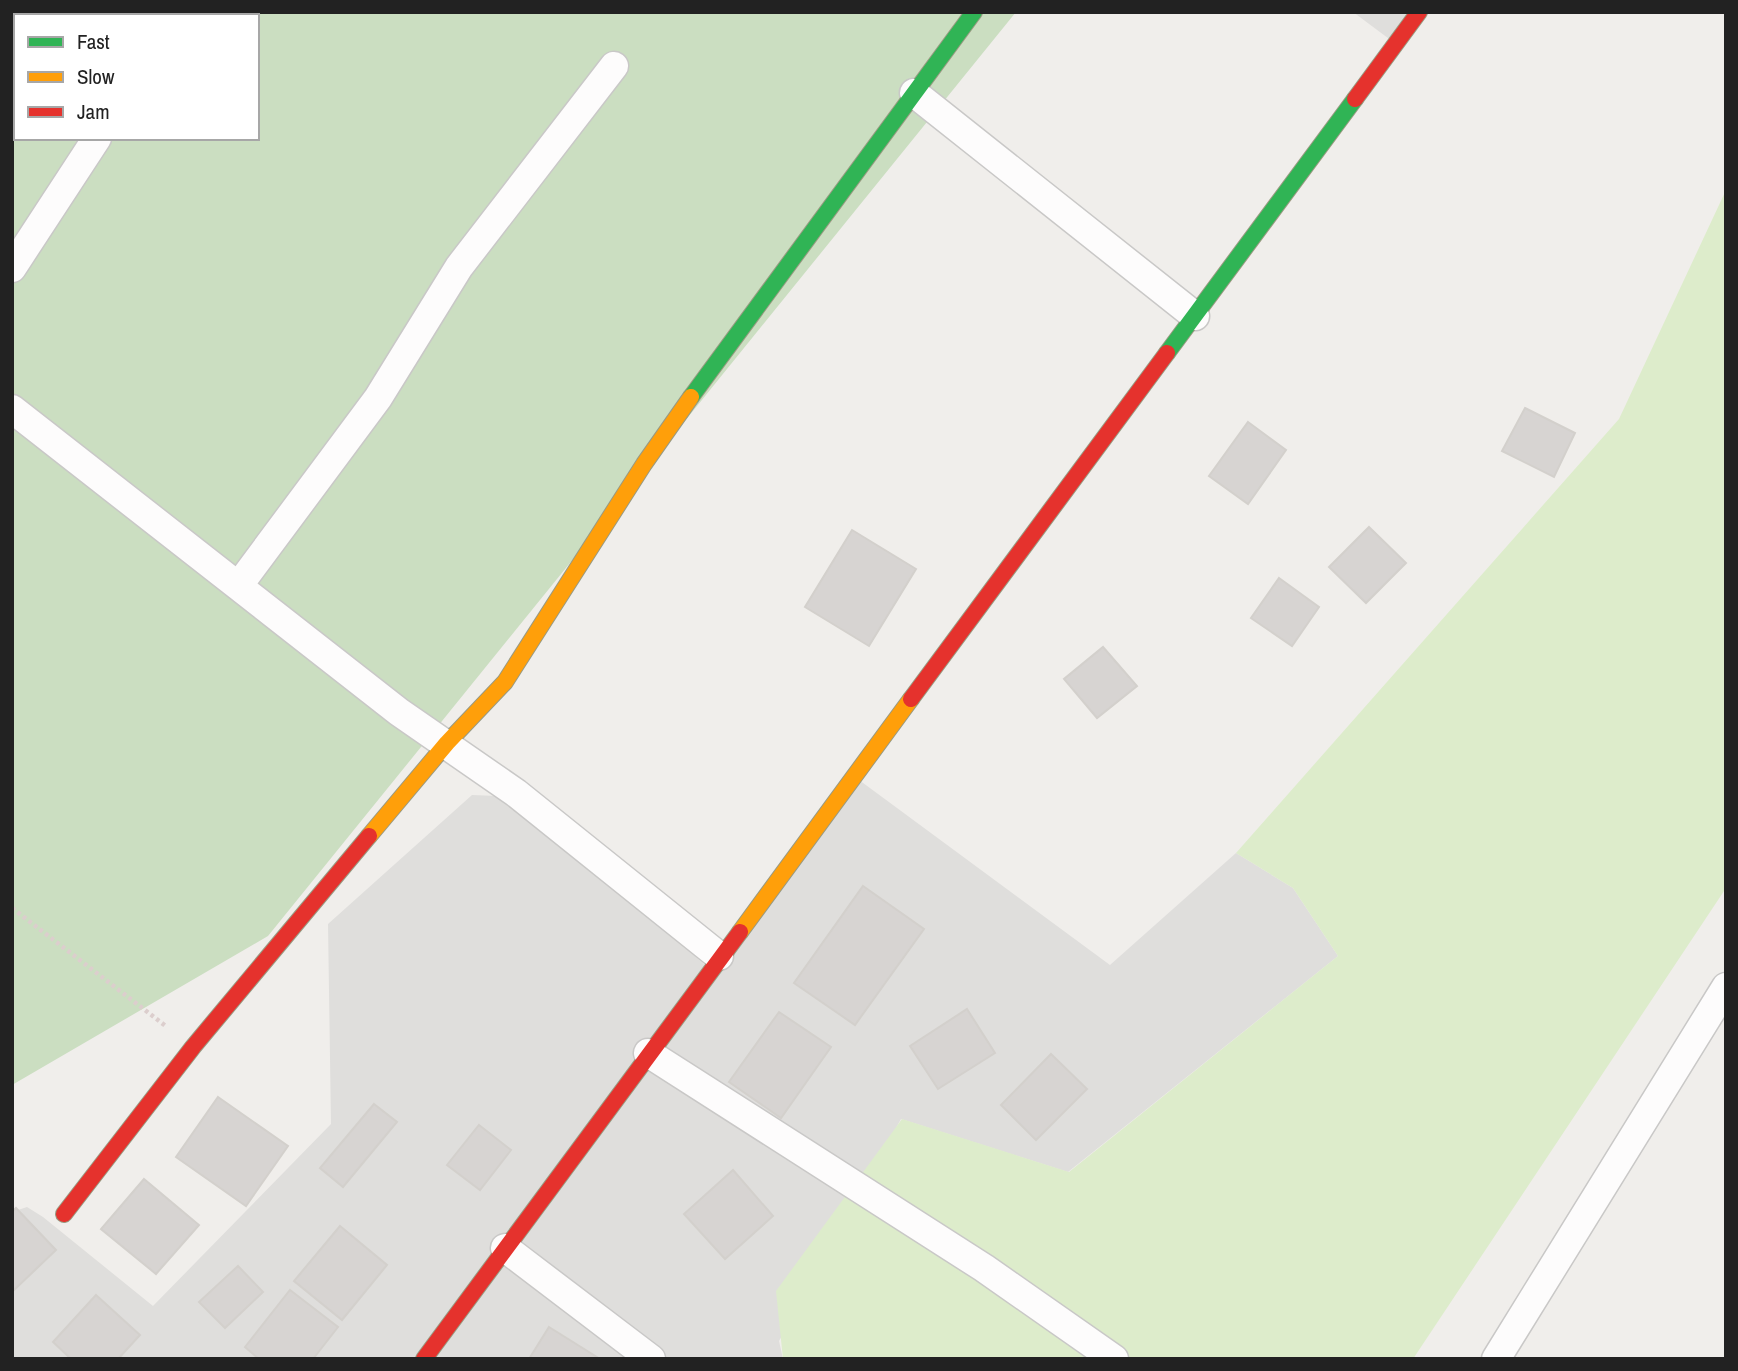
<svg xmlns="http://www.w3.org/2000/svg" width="1738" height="1371" font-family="'Archivo Narrow',sans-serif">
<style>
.residential{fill:#dfdedc}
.grass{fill:#ddeccb}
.forest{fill:#cbdec1;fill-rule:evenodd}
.building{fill:#d7d4d2;stroke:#d3d0cc;stroke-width:2}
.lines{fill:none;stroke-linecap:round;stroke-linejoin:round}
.street-casing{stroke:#c9c8c7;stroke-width:31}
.fast-casing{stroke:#999a82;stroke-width:18}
.slow-casing{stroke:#999a82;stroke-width:18}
.jam-casing{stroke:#999a82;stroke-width:18}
.path{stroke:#dccecd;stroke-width:4.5;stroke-dasharray:3.5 3.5;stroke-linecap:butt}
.street{stroke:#fdfcfc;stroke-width:28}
.fast{stroke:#30b455;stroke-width:16}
.slow{stroke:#ff9f0a;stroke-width:16}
.jam{stroke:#e5322d;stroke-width:16}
</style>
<rect width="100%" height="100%" fill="#f0eeeb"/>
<g class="residential">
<path d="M1353 12H1419L1396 44Z"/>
<path d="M855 777 1110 965 1236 853 1293 888 1338 956 1068 1172 901 1119 779 1341 783 1359H12V1212L27 1207 43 1217 153 1306 331 1124 328 924 472 795 524 797 711 971Z"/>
</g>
<path class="grass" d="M1726 190V888L1413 1359H783L776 1291 902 1119 1069 1172 1338 956 1293 888 1236 853 1619 419Z"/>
<path class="forest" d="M12 12H1016L268 936 12 1085ZM16 16H257V138H16Z"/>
<g class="building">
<path d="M1525 408 1575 433 1554 477 1502 451Z"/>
<path d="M1248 422 1286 450 1248 504 1209 476Z"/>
<path d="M1369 527 1406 563 1366 603 1329 567Z"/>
<path d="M852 530 916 569 869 646 805 607Z"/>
<path d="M1279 578 1319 607 1292 646 1251 618Z"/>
<path d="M1103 647 1137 686 1097 718 1064 679Z"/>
<path d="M863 886 924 929 855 1025 794 983Z"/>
<path d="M967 1009 995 1053 938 1089 910 1046Z"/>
<path d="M779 1012 831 1047 781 1118 729 1082Z"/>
<path d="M1051 1054 1087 1089 1036 1140 1001 1105Z"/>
<path d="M218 1097 288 1146 246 1206 176 1157Z"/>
<path d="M374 1104 397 1122 343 1187 320 1168Z"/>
<path d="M479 1125 511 1150 480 1190 447 1165Z"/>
<path d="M733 1170 773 1216 725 1259 684 1214Z"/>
<path d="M144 1179 199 1225 156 1274 101 1229Z"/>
<path d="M16 1208 56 1250 12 1292V1212Z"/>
<path d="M340 1226 387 1265 342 1320 294 1281Z"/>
<path d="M238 1266 263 1292 225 1328 199 1302Z"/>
<path d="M290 1290 338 1327 313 1359H259L245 1347Z"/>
<path d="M96 1295 140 1335 118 1359H71L53 1342Z"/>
<path d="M549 1327 600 1359H529Z"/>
</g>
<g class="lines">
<defs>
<g id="street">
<path d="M214 16 219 12"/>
<path d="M914 93 1195 316"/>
<path d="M12 268 97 138"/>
<path d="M12 409 399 712 516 793 719 956"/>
<path d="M239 585 378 398 459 267 614 66"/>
<path d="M648 1053 984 1268 1114 1359"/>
<path d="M505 1248 651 1359"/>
<path d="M1496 1359 1726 987"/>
</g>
<g id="fast">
<path d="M1167 353 1355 99"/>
<path d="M691 397 974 12"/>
</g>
<g id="slow">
<path d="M369 836 447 743 505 682 644 464 691 397"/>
<path d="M740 932 911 699"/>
</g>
<g id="jam">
<path d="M1355 99 1419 12"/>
<path d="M911 699 1167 353"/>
<path d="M64 1214 193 1047 369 836"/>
<path d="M424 1359 740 932"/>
</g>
</defs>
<use href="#street" class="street-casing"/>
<use href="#fast" class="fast-casing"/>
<use href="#slow" class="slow-casing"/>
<use href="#jam" class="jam-casing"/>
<path class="path" d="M12 908 167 1027"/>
<use href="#street" class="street"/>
<use href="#fast" class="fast"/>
<use href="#slow" class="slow"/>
<use href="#jam" class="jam"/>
</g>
<rect width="1738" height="1371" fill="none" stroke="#222222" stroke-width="28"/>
<rect x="14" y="14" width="245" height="126" fill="#ffffff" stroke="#a7a7a7" stroke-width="2"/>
<rect x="28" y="37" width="35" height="10" fill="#30b455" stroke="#a7a7a7" stroke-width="2"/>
<text x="77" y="49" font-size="21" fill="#222222">Fast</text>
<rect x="28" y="72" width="35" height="10" fill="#ff9f0a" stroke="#a7a7a7" stroke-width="2"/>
<text x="77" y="84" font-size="21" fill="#222222">Slow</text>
<rect x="28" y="107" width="35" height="10" fill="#e5322d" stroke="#a7a7a7" stroke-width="2"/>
<text x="77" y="119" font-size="21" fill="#222222">Jam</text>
</svg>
